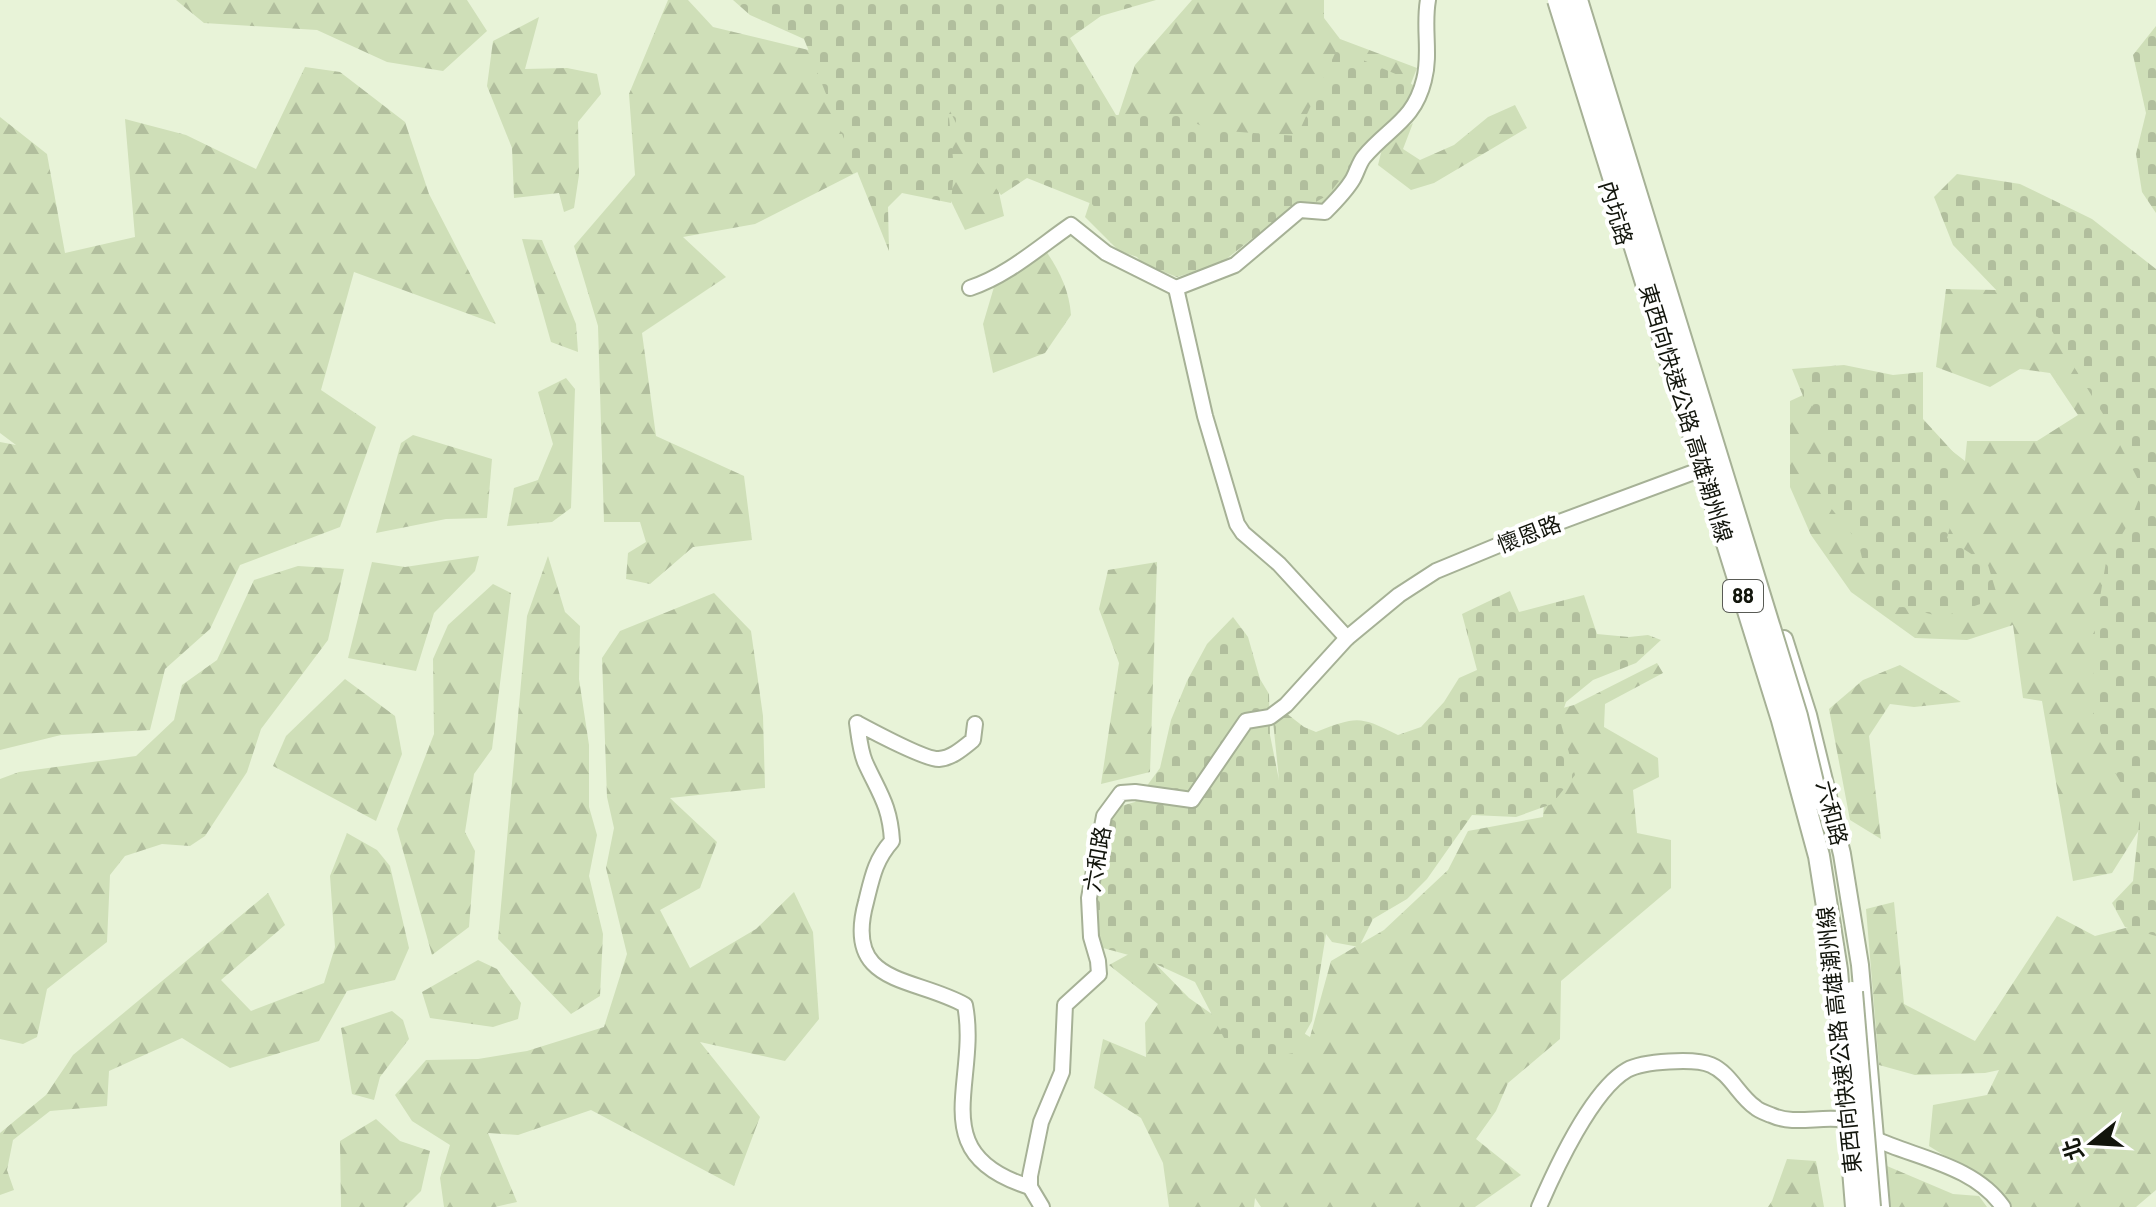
<svg xmlns="http://www.w3.org/2000/svg" width="2156" height="1207" font-family="Barlow,'Noto Sans TC',sans-serif">
<style>
.forest{fill:url(#forest-firs)}
.cemetery{fill:url(#cemetery-stones)}
.lines{fill:none;stroke-linecap:round;stroke-linejoin:round}
.minor-casing{stroke:#a6b196;stroke-width:18}
.major-casing{stroke:#a6b196;stroke-width:20}
.minor{stroke:#fff;stroke-width:14}
.major{stroke:#fff;stroke-width:16}
.highway-bridge-casing{stroke:#a6b196;stroke-width:24;stroke-linecap:butt}
.highway-bridge{stroke:#fff;stroke-width:20}
.labels{text-anchor:middle;stroke-width:8;stroke-linejoin:round;paint-order:stroke}
.shield{fill:#fff;stroke:#595b55;stroke-width:2}
.shield-label{font-size:20px;font-weight:bold;fill:#12150c}
.street-label{font-size:22px;fill:#12150c;stroke:#fff}
</style>
<defs>
<pattern id="forest-firs" width="22" height="20" patternUnits="userSpaceOnUse" patternTransform="scale(2)"><rect width="22" height="20" fill="#cfdfb8"/><path d="M5 1l3.5 6h-7zM16 11l3.5 6h-7z" fill="#b1be9d"/></pattern>
<pattern id="cemetery-stones" width="16" height="16" patternUnits="userSpaceOnUse" patternTransform="scale(2)"><rect width="16" height="16" fill="#cfdfb8"/><path d="M2 7V4a2 2 0 0 1 4 0v3zM10 15v-3a2 2 0 0 1 4 0v3z" fill="#b1be9d"/></pattern>
</defs>
<rect width="100%" height="100%" fill="#e8f3d8"/>
<g class="forest">
<path d="M176 0H467L487 31 443 71 387 62 317 30 204 23Z"/>
<path d="M668 0H688L713 27 829 55 877 162 755 224 683 237 726 277 642 333 656 436 744 476 752 540 693 547 650 584 626 579 628 553 646 542 640 522H604L598 326 574 246 635 175 629 94Z"/>
<path d="M1192 0H1324V18L1340 39 1417 68 1403 104 1327 204 1284 208 1171 268 1119 251 1085 217 1135 65Z"/>
<path d="M539 17 525 69 567 68 597 74 601 94 578 122 579 175 574 208 564 212 559 193 514 198 512 148 487 86 493 41Z"/>
<path d="M305 67 340 72 405 122 429 194 496 324 354 272 321 390 376 427 340 527 240 565 210 629 165 669 150 730 61 735 0 750V442L16 445 0 433V117L47 154 65 253 135 237 125 119 186 135 256 169Z"/>
<path d="M938 92 983 120 1004 216 965 230 933 164Z"/>
<path d="M1515 105 1527 128 1434 183 1411 190 1378 165 1383 145 1413 123 1403 149 1420 160 1454 145 1488 117Z"/>
<path d="M522 239 542 240 576 324 578 352 551 342Z"/>
<path d="M1046 251C1060 272 1069 290 1071 315L1045 353 993 373 983 324 994 287Z"/>
<path d="M1946 289 2040 291 2156 473 2149 814 2112 873 2073 881 2042 701 2023 698 2013 625 1967 640 1915 638 1851 592 1811 535 1790 487V401L1827 384 1893 405 1965 461 1967 441H2037L2078 415 2050 373 2020 369 1990 387 1936 367Z"/>
<path d="M566 378 575 389 571 508 552 522 507 526 514 488 538 480 553 444 538 392Z"/>
<path d="M413 435 492 459 487 518 446 519 376 533 401 443Z"/>
<path d="M479 556 475 571 434 613 416 671 348 658 372 562 405 567Z"/>
<path d="M548 556 565 612 580 626 579 679 589 745V807L597 835 589 876 603 934 600 996 571 1014 498 939 527 616Z"/>
<path d="M1157 562 1150 772 1101 784 1119 663 1099 609 1108 570Z"/>
<path d="M298 566 344 569 328 640 261 729 247 772 205 836 190 846 162 844 125 856 110 875 107 942 47 989 37 1037 23 1044 0 1039V779L19 772 136 756 174 720 182 685 217 660 254 580Z"/>
<path d="M493 584 511 593 492 749 474 774 465 832 475 851 469 927 432 955 397 829 434 734 433 659 448 625Z"/>
<path d="M714 593 751 631 763 716 765 788 670 798 717 842 700 888 660 910 690 968 756 929 794 892 813 932 819 1019 785 1061 700 1042 760 1117 734 1186 591 1110 518 1135 488 1133 517 1202 495 1207H444L440 1178 450 1145 412 1121 395 1095 426 1060 478 1059 527 1051 604 1027 627 954 606 868 614 828 607 797 602 658 620 631Z"/>
<path d="M1657 663 1663 673 1605 704 1604 727 1658 758 1659 777 1633 790 1637 833 1671 840V888L1561 981 1560 1039 1508 1083 1496 1111 1476 1139 1521 1175 1475 1207H1261L1255 1198 1254 1207H1169L1163 1163 1141 1118 1094 1088 1103 1039 1146 1057 1145 1023 1158 1004 1109 965 1140 948 1189 998 1236 1031 1243 995 1310 1037 1331 961 1384 930 1448 870 1468 831 1543 817 1547 761 1515 721 1574 705Z"/>
<path d="M1900 665 1961 702 1914 707 1890 704 1869 736 1881 839 1850 820 1829 709 1863 680Z"/>
<path d="M345 679 395 716 402 754 376 821 273 766 286 736Z"/>
<path d="M347 833 377 850 390 866 409 948 395 980 347 991 319 1041 230 1068 182 1038 109 1071 107 1106 50 1111 13 1140 7 1170 14 1190 0 1195V1133L46 1095 73 1055 268 893 285 925 221 980 251 1011 324 983 335 947 330 876Z"/>
<path d="M1894 902 1904 1004 1975 1041 2057 916 2095 936 2156 920V1190L2136 1207H2012L2001 1191 1929 1146 1933 1105 1987 1095 1999 1070 1985 1073 1915 1075 1879 1065 1866 909Z"/>
<path d="M478 960 497 969 521 1003 518 1019 493 1027 430 1018 422 992Z"/>
<path d="M392 1011 403 1020 409 1039 380 1077 374 1100 352 1094 341 1028Z"/>
<path d="M376 1119 400 1141 430 1151 421 1191 405 1207H341L340 1141Z"/>
<path d="M1787 1159 1816 1161 1824 1207H1768L1772 1201Z"/>
<path d="M1887 1166 1953 1194 1979 1196 1987 1207H1889Z"/>
</g>
<g class="cemetery">
<path d="M733 0H1156L1101 16 1070 38 1116 115H1177L1211 130 1297 136 1337 49 1398 75 1419 89 1401 116 1361 153 1328 195 1253 238 1220 264 1177 277 1143 264 1092 204 1027 178 1001 195 972 155 948 107 954 169 951 203 902 193 888 207 889 251 804 39 750 15Z"/>
<path d="M2156 26V213L2142 192 2136 154 2146 113 2133 55Z"/>
<path d="M1957 174 2020 184 2092 219 2156 269V936L2125 927 2112 903 2133 881 2140 815 2114 771 2092 708 2095 627 2106 562 2131 519 2143 489 2108 422 2047 323 2001 295 1953 245 1934 197Z"/>
<path d="M1844 365 1893 375 1923 372V419L1955 454 1956 506 1947 538 1988 565 1998 598 1942 617 1903 607 1875 609 1858 542 1831 508 1820 465 1824 419 1803 396 1792 369Z"/>
<path d="M1510 591 1519 612 1584 595 1597 634 1629 637 1648 635 1661 640 1636 663 1593 680 1566 702 1560 720 1575 775 1552 804 1516 817 1472 815 1427 879 1407 899 1373 919 1359 947 1332 942 1326 934 1312 1021 1294 1053 1237 1063 1195 982 1147 960 1103 948 1090 923 1107 822 1117 807 1135 802 1160 768 1171 720 1187 681 1207 644 1233 617 1248 637 1260 679 1269 694 1270 735 1279 780 1273 721 1286 713 1304 727 1316 732C1358 716 1359 716 1398 735L1421 727 1444 702 1459 678 1477 670 1462 614Z"/>
</g>
<g class="lines">
<defs>
<g id="minor">
<path d="M970 288C1007 276 1039 247 1071 225L1106 253 1176 288"/>
<path d="M1176 288 1235 265 1300 210 1325 212C1335 202 1346 191 1353 179 1357 172 1359 163 1364 157 1389 127 1414 121 1424 80 1431 54 1423 27 1428 0"/>
<path d="M1176 288 1205 416 1237 524 1243 533 1279 564 1347 638"/>
<path d="M975 724 973 740C963 748 952 758 939 759 926 760 872 731 857 723 859 736 860 750 865 762 879 793 890 805 892 841 875 860 872 878 866 902 843 986 913 976 965 1005 980 1082 922 1154 1030 1187"/>
<path d="M1042 1207 1030 1187V1176L1041 1122 1062 1072 1065 1005 1099 974 1098 961 1091 937 1089 898 1104 816 1121 793 1135 792 1192 800 1246 721 1270 717 1286 705 1347 638 1399 595 1436 571 1511 540 1713 465"/>
<path d="M1539 1207C1555 1170 1592 1090 1627 1070 1643 1061 1695 1058 1711 1065 1730 1073 1739 1096 1755 1107 1759 1111 1766 1113 1771 1115 1793 1125 1816 1117 1838 1119 1850 1121 1864 1133 1875 1139 1917 1158 1975 1166 2003 1207"/>
</g>
<path id="major" d="M1784 639 1808 715 1842 854 1860 965 1881 1207"/>
</defs>
<use href="#minor" class="minor-casing"/>
<use href="#major" class="major-casing"/>
<use href="#minor" class="minor"/>
<use href="#major" class="major"/>
<defs>
<g id="highway-bridge">
<path d="M1558 0 1782 720 1819 856 1837 970 1856 1207"/>
<path d="M1577 0 1797 716 1817 799"/>
<path d="M1852 992 1870 1207"/>
</g>
</defs>
<use href="#highway-bridge" class="highway-bridge-casing"/>
<use href="#highway-bridge" class="highway-bridge"/>
</g>
<g class="labels">
<rect class="shield" x="1723" y="580" width="40" height="32" rx="6"/>
<g class="shield-label">
<text x="1743" y="603">88</text>
</g>
<g class="street-label">
<text transform="translate(1616 213) rotate(73)" y="8">內坑路</text>
<text transform="translate(1686 413) rotate(73)" y="8">東西向快速公路 高雄潮州線</text>
<text transform="translate(1529 534) rotate(-21)" y="8">懷恩路</text>
<text transform="translate(1832 813) rotate(76)" y="8">六和路</text>
<text transform="translate(1097 859) rotate(-80)" y="8">六和路</text>
<text transform="translate(1839 1040) rotate(-96)" y="8">東西向快速公路 高雄潮州線</text>
</g>
</g>
<g transform="translate(2092 1143) rotate(252)" stroke="#ffffff" stroke-width="6" paint-order="stroke">
<path d="M0-6L14 30L0 20L-14 30Z" fill="#12150c"/>
<text y="-12" font-size="22" font-weight="bold" text-anchor="middle" fill="#12150c">北</text>
</g>
</svg>
